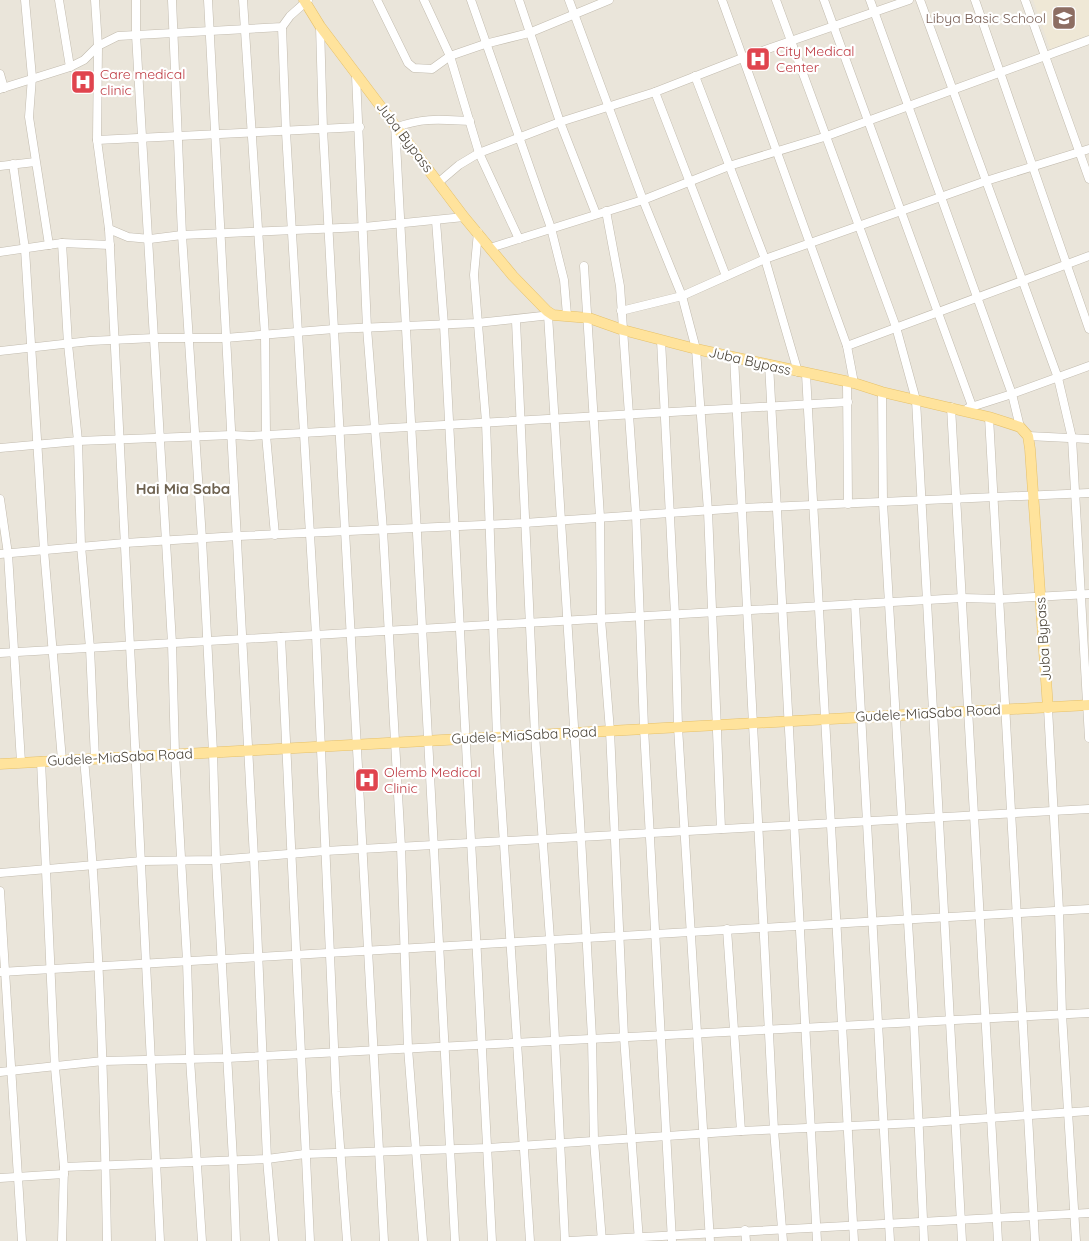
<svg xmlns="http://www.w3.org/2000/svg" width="1089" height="1241" font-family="Quicksand,sans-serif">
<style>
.residential{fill:#eae5da}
.education{fill:#efe8d6}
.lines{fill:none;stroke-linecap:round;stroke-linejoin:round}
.minor-casing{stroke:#c2bbae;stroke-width:9}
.major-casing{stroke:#e6c16a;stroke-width:11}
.minor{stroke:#fff;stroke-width:8}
.major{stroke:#ffe39c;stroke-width:10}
.labels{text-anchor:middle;stroke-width:4.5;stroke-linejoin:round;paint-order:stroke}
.education-label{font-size:14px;fill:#785e54;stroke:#fff;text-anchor:end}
.health-label{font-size:14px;fill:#be3a42;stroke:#fff;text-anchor:start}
.street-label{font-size:14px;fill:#4b4439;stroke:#fff}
.neighbourhood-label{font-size:15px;font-weight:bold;fill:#6e6250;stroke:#fff}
</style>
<rect width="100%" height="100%" fill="#f6f3ec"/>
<rect class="residential" x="0" y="0" width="1089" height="1241"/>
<path class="education" d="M1033 0H1089V35L1050 49Z"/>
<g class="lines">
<defs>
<g id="minor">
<path d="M25 0 32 77 29 117 49 245"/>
<path d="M59 0 70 67"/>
<path d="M95 0 98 46 97 140 109 229 160 1241"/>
<path d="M136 0V35L172 643 175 754 187 961 190 1059 202 1241"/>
<path d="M172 0 182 235 202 539 213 752 216 860 233 1160 236 1241"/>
<path d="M208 0 254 858 267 1159 274 1241"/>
<path d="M243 0 265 335 266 435 275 535"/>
<path d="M377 0 408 63 414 68 432 69 450 56 485 44 529 33 609 0"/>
<path d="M424 0 450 56 479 153 519 239"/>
<path d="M471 0 551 228 564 280 567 315"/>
<path d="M519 0 560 122 596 214"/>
<path d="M569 0 643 200 682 296 696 349 708 511 721 829"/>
<path d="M722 0 847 346 854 383"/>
<path d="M776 0 896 327 916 400 962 1241"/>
<path d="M824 0 972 406"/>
<path d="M870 0 1012 394 1020 427"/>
<path d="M920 0 1058 378 1072 438 1089 738"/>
<path d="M975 0 1089 329"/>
<path d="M1025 0 1089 179"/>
<path d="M320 26 323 129 384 1241"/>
<path d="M282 27 286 132 316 635 336 1092 347 1241"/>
<path d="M0 74 4 88"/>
<path d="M356 75 367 328 383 530 401 847 408 1048 423 1241"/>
<path d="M695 76 765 259 798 372"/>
<path d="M0 89 70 67 84 60 98 46 118 36 282 27 290 16 308 0"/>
<path d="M655 92 726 276"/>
<path d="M395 124 455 1241"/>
<path d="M398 127C423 117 444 120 470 121"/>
<path d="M97 140 360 127"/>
<path d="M13 164 25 249 44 550 62 760"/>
<path d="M0 166 35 162"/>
<path d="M439 182 459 165 479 153 560 122 655 92 745 57 909 0"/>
<path d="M606 211 620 286 636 515 644 728 672 1241"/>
<path d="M436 221 444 325 492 1241"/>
<path d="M109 229 128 237 150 239 182 235 364 227 464 217"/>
<path d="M478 232 474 275 486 422 497 737 530 1241"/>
<path d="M62 243 68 344 78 441 81 546 90 648 95 759"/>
<path d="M490 248 643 200 729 166 824 137 1089 40"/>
<path d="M0 252 62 243 110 245"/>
<path d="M584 266 600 517 601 619 610 731 624 1037 639 1241"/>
<path d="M621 311 682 296 765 259 986 181 1089 149"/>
<path d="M548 315 581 837 592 1038 594 1141 602 1241"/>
<path d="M516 321 535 735 550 939 565 1241"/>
<path d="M661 340 675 615 678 727 710 1241"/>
<path d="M847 346 1089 256"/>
<path d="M0 351 90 341 154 338H225L334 329 477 323 551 315"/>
<path d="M734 357 774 1130 783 1241"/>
<path d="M769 364 817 1241"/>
<path d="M806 374 854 1241"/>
<path d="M847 383 848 504"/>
<path d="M882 392 883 503 914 1022 924 1241"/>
<path d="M951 407 998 1241"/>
<path d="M968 408 1012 394 1089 366"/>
<path d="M989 417 1035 1241"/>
<path d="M1028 436 1089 439"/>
<path d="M0 448 78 441 232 435 250 436 848 402"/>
<path d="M0 499 8 554 21 762"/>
<path d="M0 554 125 543 238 536 524 523 742 508 1089 493"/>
<path d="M855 604 890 1241"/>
<path d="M281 637 310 1241"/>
<path d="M0 653 962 598 1000 599 1089 594"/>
<path d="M1048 708 1059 910 1062 1014 1076 1241"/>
<path d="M84 759C99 919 104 1080 107 1241"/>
<path d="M41 761 55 1068 64 1167 62 1241"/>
<path d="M0 873 142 861 216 860 325 851 1089 809"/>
<path d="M0 891 22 1241"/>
<path d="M727 929 741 1131"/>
<path d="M0 972 1089 909"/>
<path d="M0 1072 103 1061 227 1058 1089 1013"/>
<path d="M64 1167 267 1159 305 1154 488 1148 741 1131 917 1123 1089 1111"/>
<path d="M0 1178 64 1174"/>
<path d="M745 1230 746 1241"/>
<path d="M569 1241 1089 1213"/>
</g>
<g id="major">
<path d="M304 0 320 26 464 217 513 276 547 311 553 315 589 318 623 330 696 349 854 383 882 392 989 417 1020 427 1028 436 1030 449 1048 708"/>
<path d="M0 764 1089 705"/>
</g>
</defs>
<use href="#minor" class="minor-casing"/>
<use href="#major" class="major-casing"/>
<use href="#minor" class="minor"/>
<use href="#major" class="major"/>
</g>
<defs>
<symbol id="school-square" viewBox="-11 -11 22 22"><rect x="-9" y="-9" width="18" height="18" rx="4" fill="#8d6e63" stroke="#fff"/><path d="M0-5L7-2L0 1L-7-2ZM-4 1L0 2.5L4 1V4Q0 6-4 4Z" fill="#fff"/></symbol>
<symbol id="hospital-square" viewBox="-11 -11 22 22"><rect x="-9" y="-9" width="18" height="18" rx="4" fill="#e0444e" stroke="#fff"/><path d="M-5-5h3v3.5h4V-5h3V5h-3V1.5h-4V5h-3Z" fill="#fff"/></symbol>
</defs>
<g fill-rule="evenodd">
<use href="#school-square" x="1050" y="4" width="28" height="28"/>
<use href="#hospital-square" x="744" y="45" width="28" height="28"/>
<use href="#hospital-square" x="69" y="68" width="28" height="28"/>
<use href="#hospital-square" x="353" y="766" width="28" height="28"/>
</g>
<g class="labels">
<g class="education-label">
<text x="1046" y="23">Libya Basic School</text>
</g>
<g class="health-label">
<text x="776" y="56">City Medical<tspan x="776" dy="16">Center</tspan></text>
<text x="100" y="79">Care medical<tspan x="100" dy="16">clinic</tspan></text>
<text x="384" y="777">Olemb Medical<tspan x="384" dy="16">Clinic</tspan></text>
</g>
<g class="street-label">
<text transform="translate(405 137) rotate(53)" y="5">Juba Bypass</text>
<text transform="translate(750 361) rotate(13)" y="5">Juba Bypass</text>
<text transform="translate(1043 639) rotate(-94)" y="5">Juba Bypass</text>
<text transform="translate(928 713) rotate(-3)" y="5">Gudele-MiaSaba Road</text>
<text transform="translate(524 735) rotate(-3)" y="5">Gudele-MiaSaba Road</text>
<text transform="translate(120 757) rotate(-3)" y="5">Gudele-MiaSaba Road</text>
</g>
<g class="neighbourhood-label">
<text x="183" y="494">Hai Mia Saba</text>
</g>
</g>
</svg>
